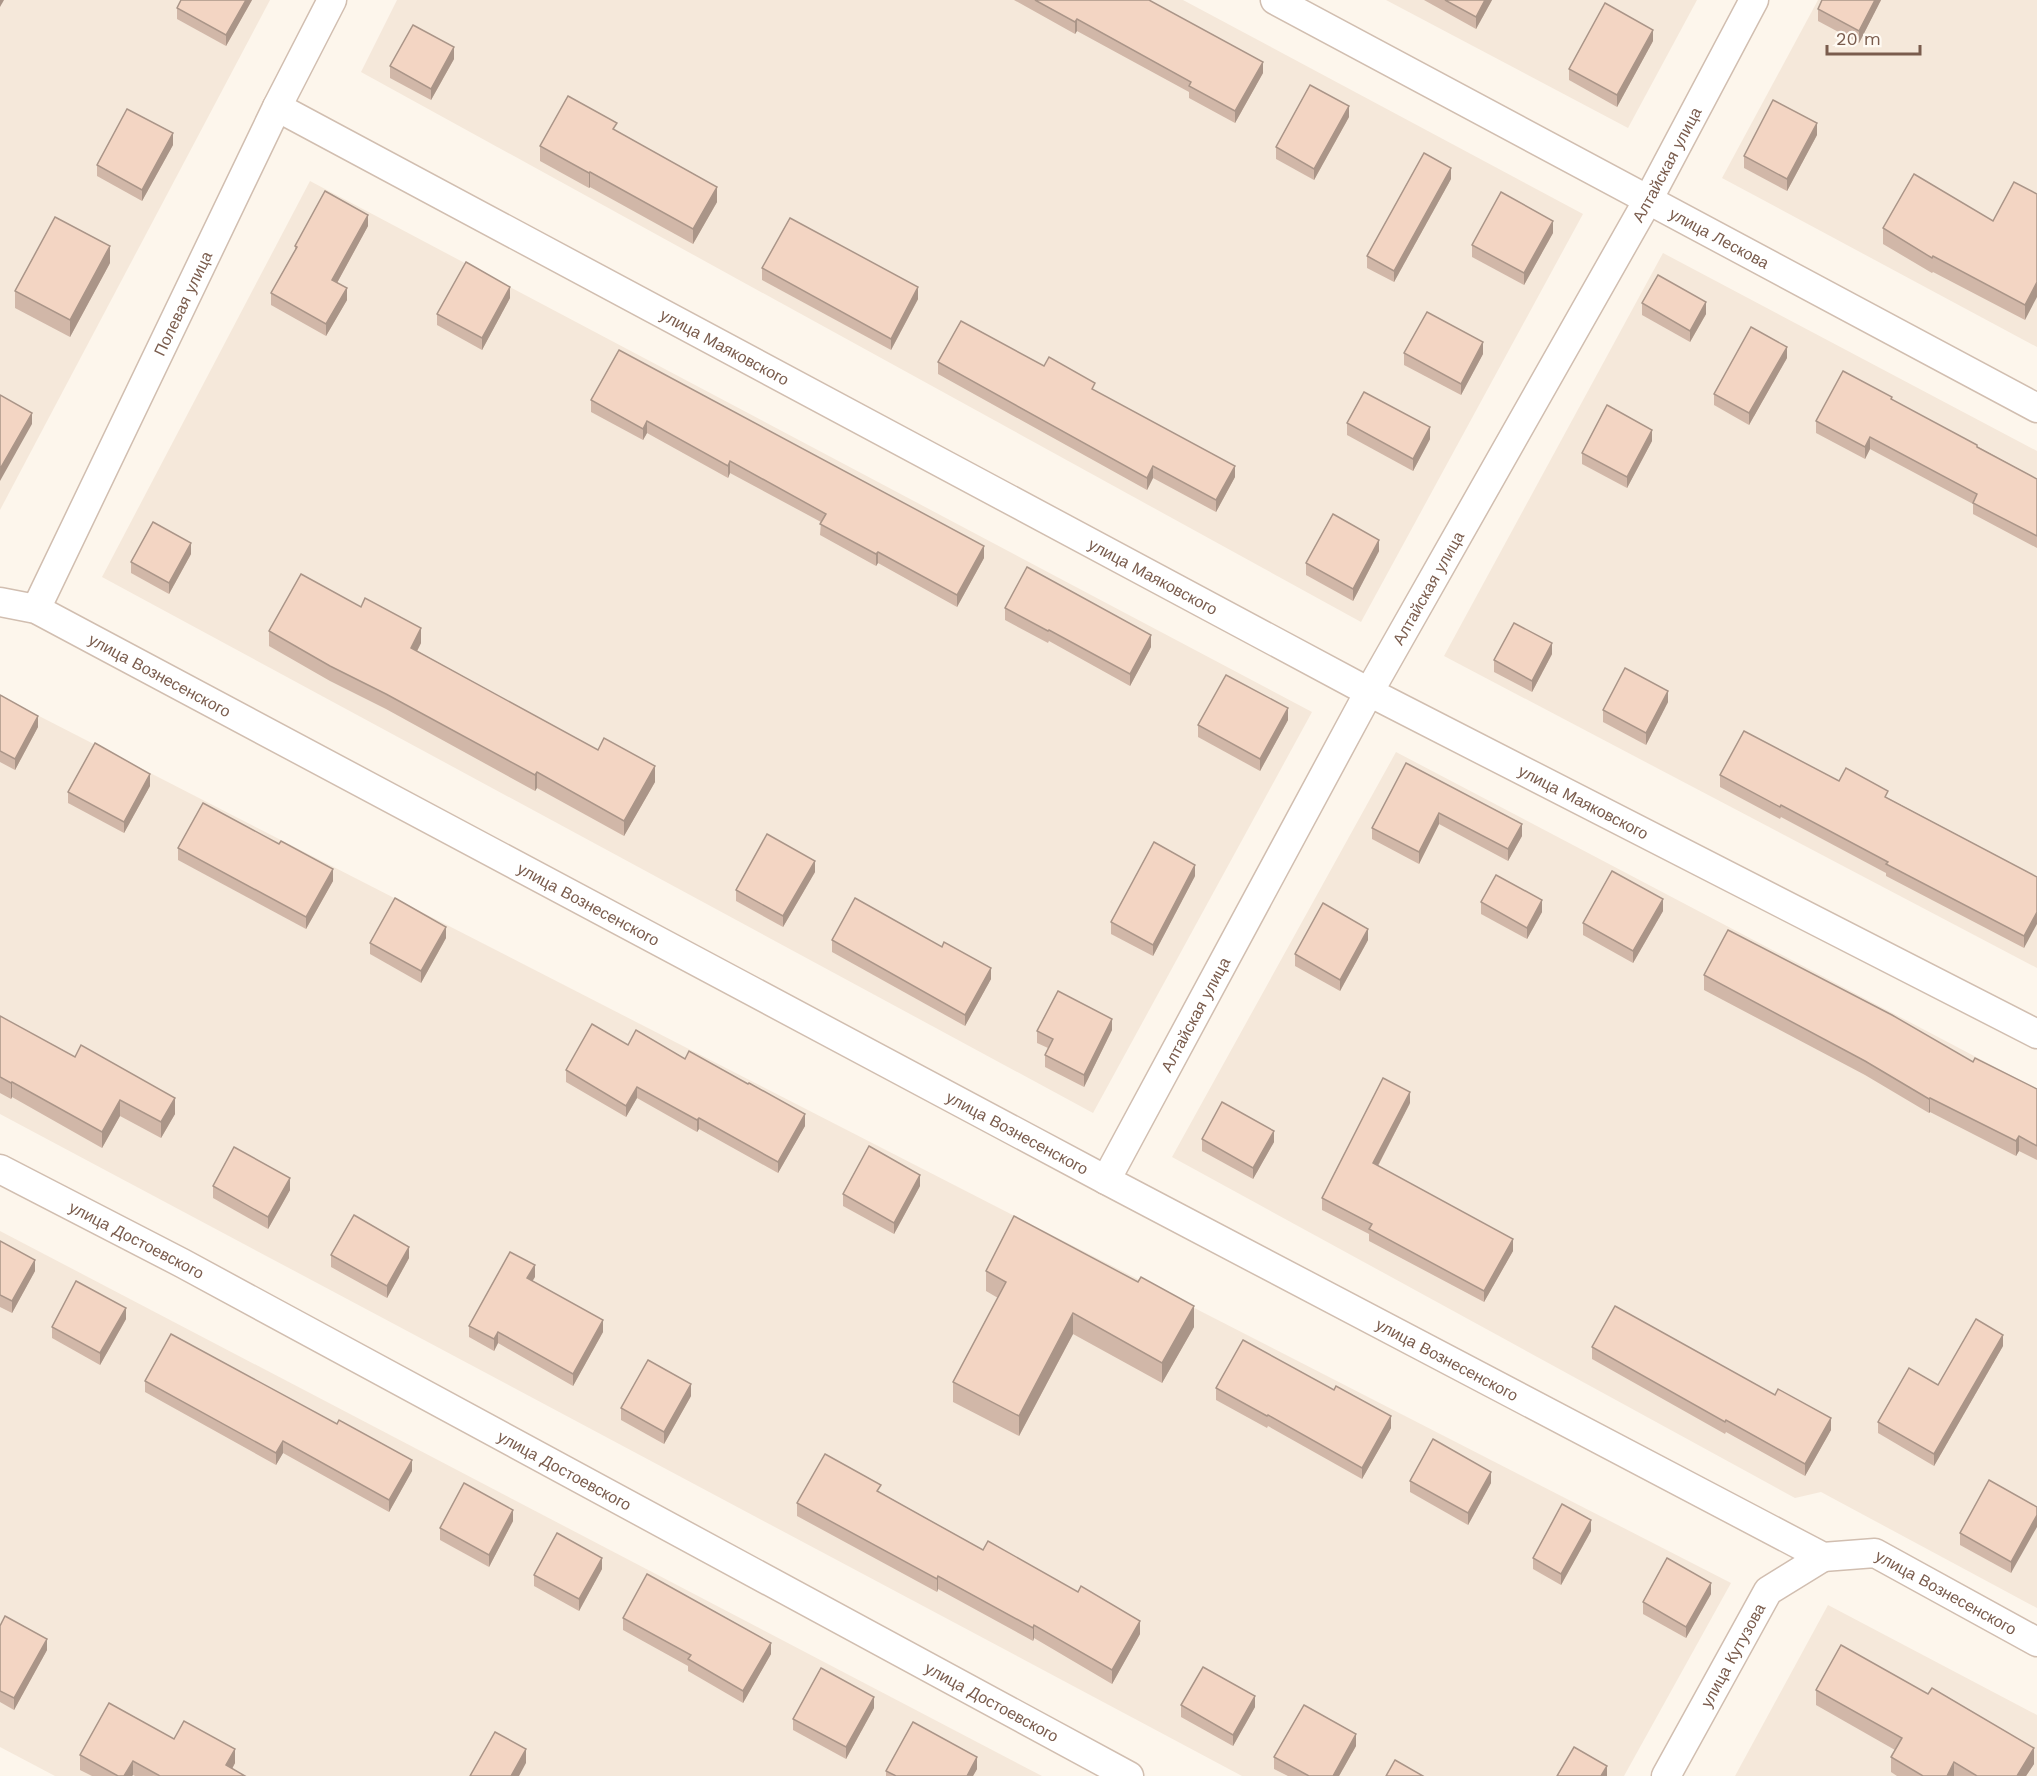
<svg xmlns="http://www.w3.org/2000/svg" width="2037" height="1776" font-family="'Work Sans',sans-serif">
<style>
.residential{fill:#f5e8da}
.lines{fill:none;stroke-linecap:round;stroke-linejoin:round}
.street-casing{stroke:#d1beb0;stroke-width:31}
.street{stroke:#fff;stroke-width:28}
.wall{fill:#d1b7a8}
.shaded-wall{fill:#aa9588}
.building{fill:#f3d5c3;stroke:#aa9588;stroke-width:1.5}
.labels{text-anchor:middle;stroke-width:6;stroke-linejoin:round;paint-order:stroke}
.street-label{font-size:16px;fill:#7a5c4d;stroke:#fffaf3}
</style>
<rect width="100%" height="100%" fill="#fdf6ec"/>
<g class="residential">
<path d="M0 0H270L0 510Z"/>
<path d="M397 0H1183L1583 214 1361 622 361 72Z"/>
<path d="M1386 0H1697L1628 128Z"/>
<path d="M1818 0H2037V347L1722 178Z"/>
<path d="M310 181 1312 712 1093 1113 102 577Z"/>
<path d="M1663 253 2037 451V968L1444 656Z"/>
<path d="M0 696 1731 1583 1624 1776H1242L0 1114Z"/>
<path d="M1396 752 2037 1089V1608L1821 1492 1795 1498 1172 1157Z"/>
<path d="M0 1231 1042 1776H55L0 1747Z"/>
<path d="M1828 1605 2037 1715V1776H1735Z"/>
</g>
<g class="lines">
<defs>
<g id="street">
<path id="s1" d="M1275 0 2037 408"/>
<path id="s2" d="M277 107 1369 692 2037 1034"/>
<path id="s3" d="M0 602 36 609 1106 1180 1823 1557 1875 1553 2037 1642"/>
<path id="s4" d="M36 609 277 107 332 0"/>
<path id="s5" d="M0 1169 182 1263 1129 1776"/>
<path id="s6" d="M1106 1180 1369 692 1648 200 1754 0"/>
<path id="s7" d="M1666 1776 1768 1591 1823 1557"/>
</g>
</defs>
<use href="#street" class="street-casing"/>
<use href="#street" class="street"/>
</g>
<g class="wall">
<path d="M252 0 226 46 177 19V8Z"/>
<path d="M1014 0H1149L1263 73 1235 123 1189 98V92L1077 31 1075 34Z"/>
<path d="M1424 0H1492L1476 29Z"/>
<path d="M1881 0 1859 43 1818 21V9Z"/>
<path d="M1653 41 1617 107 1569 80V69Z"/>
<path d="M454 59 431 100 390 78V66Z"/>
<path d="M1349 117 1314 180 1276 159V147Z"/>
<path d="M617 131 717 202 693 244 590 187 589 188 540 161V146Z"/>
<path d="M1817 135 1787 191 1744 168V156Z"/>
<path d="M173 145 142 201 97 176V165Z"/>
<path d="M1451 179 1394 282 1367 268V256Z"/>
<path d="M2037 194 2025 320 1933 272 1932 273 1883 244V228L1993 221Z"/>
<path d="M368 226 337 283 347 300 326 336 271 305V293L295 251V246Z"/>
<path d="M1553 233 1524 285 1472 257V245Z"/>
<path d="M110 263 70 337 15 308V291Z"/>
<path d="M762 268 918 299 891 350 762 280Z"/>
<path d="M510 298 482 350 437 325V314Z"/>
<path d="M1642 303 1706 314 1690 342 1642 315Z"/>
<path d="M619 350 984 558 957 607 878 563 876 566 820 535 821 522 730 473 728 478 647 433 643 440 591 412V400Z"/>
<path d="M1404 353 1483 354 1461 395 1404 365Z"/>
<path d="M1787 358 1749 425 1714 405V394Z"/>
<path d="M938 362 1044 366 1095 391 1235 477 1216 512 1153 478 1147 490 938 374Z"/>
<path d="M1892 400 2037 479V548L1973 514V504L1870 449 1865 459 1816 433V421Z"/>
<path d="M1347 423 1430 439 1413 471 1347 435Z"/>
<path d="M1652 441 1627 488 1582 464V453Z"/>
<path d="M1379 551 1353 601 1306 575V563Z"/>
<path d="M191 554 169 594 131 573V562Z"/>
<path d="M1005 608 1151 647 1130 686 1049 641 1048 643 1005 620Z"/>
<path d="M269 631 421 643 417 651 655 782 624 836 537 788 535 791 386 709 330 681 269 646Z"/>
<path d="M1552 654 1532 692 1494 672V660Z"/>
<path d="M0 695 38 727 15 770 0 762Z"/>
<path d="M1668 702 1646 745 1603 722V710Z"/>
<path d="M1288 720 1260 771 1198 737V725Z"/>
<path d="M1406 763 1522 836 1508 861 1439 824 1419 864 1372 839V828Z"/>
<path d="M1720 775 1839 781 1888 798 2037 877 2024 948 1886 876V873L1781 817 1780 819 1720 787Z"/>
<path d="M150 786 124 833 68 803V792Z"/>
<path d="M178 848 333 881 306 929 178 860Z"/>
<path d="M815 872 783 927 736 901V890Z"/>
<path d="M1195 876 1153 956 1111 934V922Z"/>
<path d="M1481 902 1542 912 1527 939 1481 914Z"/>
<path d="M1663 911 1633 963 1583 935V923Z"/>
<path d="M446 938 421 983 370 954V943Z"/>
<path d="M832 940 942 947 991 979 965 1026 832 952Z"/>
<path d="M1368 940 1340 991 1295 966V954Z"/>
<path d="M1704 975 1973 1062 2037 1089V1160L2019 1151 2016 1156 1930 1112 1929 1113 1865 1075 1704 990Z"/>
<path d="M0 1016 175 1114 161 1138 120 1116 102 1148 12 1097 11 1099 0 1093Z"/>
<path d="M1112 1030 1084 1087 1045 1067V1055L1048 1048 1037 1043V1031Z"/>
<path d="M628 1045 685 1059 805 1126 778 1173 699 1129 697 1132 637 1098 626 1117 566 1082V1070Z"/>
<path d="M1410 1103 1378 1166 1513 1251 1484 1302 1369 1241V1234L1322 1210V1198Z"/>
<path d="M1202 1139 1274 1142 1253 1179 1202 1151Z"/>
<path d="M213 1186 290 1190 268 1229 213 1198Z"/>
<path d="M920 1186 894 1234 843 1206V1194Z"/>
<path d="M0 1241 35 1271 12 1313 0 1307Z"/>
<path d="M331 1255 409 1258 387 1298 331 1267Z"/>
<path d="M986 1271 1138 1282 1194 1327 1162 1383 1073 1334 1019 1436 953 1402V1382L998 1298 986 1291Z"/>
<path d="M535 1277 532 1281 603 1332 573 1386 498 1343 494 1351 469 1337V1326Z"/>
<path d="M126 1319 100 1365 52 1338V1327Z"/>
<path d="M2003 1346 1934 1466 1878 1433V1422Z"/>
<path d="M1592 1347 1831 1430 1805 1476 1726 1432 1725 1434 1592 1359Z"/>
<path d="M145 1381 412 1471 389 1512 283 1453 276 1465 145 1392Z"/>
<path d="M1216 1388 1391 1428 1362 1479 1268 1426 1267 1428 1216 1400Z"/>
<path d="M691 1396 664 1444 621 1420V1408Z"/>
<path d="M1410 1481 1491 1483 1468 1525 1410 1492Z"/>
<path d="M881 1493 983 1550 1140 1634 1112 1684 1034 1638 1033 1641 938 1589 937 1592 797 1516V1503Z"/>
<path d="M2037 1507 2011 1573 1960 1545V1533Z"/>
<path d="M513 1521 489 1567 440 1540V1528Z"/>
<path d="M1591 1531 1561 1585 1533 1569V1558Z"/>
<path d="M602 1569 579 1611 534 1586V1575Z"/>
<path d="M1711 1594 1686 1638 1643 1614V1602Z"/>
<path d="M623 1618 771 1654 743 1703 688 1671V1666L623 1630Z"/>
<path d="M0 1626 47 1650 14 1710 0 1702Z"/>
<path d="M1816 1690 2034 1764 2026 1776H1897L1891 1772V1757L1895 1750 1816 1705Z"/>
<path d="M1181 1705 1255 1707 1233 1746 1181 1717Z"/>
<path d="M874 1708 846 1759 793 1730V1719Z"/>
<path d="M174 1739 235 1763 232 1769 245 1776H135L133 1775 132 1776H92L80 1770V1755Z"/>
<path d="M1356 1746 1339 1776H1288L1274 1769V1757Z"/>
<path d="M977 1769 973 1776H886V1771Z"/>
</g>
<g class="shaded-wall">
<path d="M0 0H4L0 7Z"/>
<path d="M246 0H252L226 46V35Z"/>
<path d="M1485 0H1492L1476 29V17Z"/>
<path d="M1875 0H1881L1859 43V31Z"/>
<path d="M1077 19V31L1075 34V22Z"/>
<path d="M1653 30V41L1617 107V95Z"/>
<path d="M454 47V59L431 100V89Z"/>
<path d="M1263 62V73L1235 123V111Z"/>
<path d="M1349 106V117L1314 180V169Z"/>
<path d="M1817 123V135L1787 191V179Z"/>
<path d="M173 133V145L142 201V190Z"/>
<path d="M1451 168V179L1394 282V271Z"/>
<path d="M590 172V187L589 188V173Z"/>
<path d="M717 187V202L693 244V229Z"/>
<path d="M368 215V226L332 292V280Z"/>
<path d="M1553 221V233L1524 285V273Z"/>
<path d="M110 246V263L70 337V320Z"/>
<path d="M2037 282V297L2025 320V305Z"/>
<path d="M510 287V298L482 350V338Z"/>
<path d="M918 287V299L891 350V339Z"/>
<path d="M347 288V300L326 336V324Z"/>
<path d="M1706 302V314L1690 342V331Z"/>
<path d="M1483 342V354L1461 395V384Z"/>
<path d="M1787 347V358L1749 425V413Z"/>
<path d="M32 413V424L0 481V469Z"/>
<path d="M647 421V433L643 440V429Z"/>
<path d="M1430 427V439L1413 471V459Z"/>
<path d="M1652 430V441L1627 488V477Z"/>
<path d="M1870 437V449L1865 459V447Z"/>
<path d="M730 461V473L728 478V466Z"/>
<path d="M1153 466V478L1147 490V478Z"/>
<path d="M1235 466V477L1216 512V500Z"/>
<path d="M1379 540V551L1353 601V589Z"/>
<path d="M191 543V554L169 594V583Z"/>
<path d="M984 546V558L957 607V595Z"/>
<path d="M878 552V563L876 566V554Z"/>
<path d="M421 628V643L411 663V648Z"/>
<path d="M1151 635V647L1130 686V674Z"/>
<path d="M1552 643V654L1532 692V681Z"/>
<path d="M1668 691V702L1646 745V733Z"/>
<path d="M1288 708V720L1260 771V759Z"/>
<path d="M38 716V727L15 770V759Z"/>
<path d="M655 766V782L624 836V821Z"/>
<path d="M537 772V788L535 791V775Z"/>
<path d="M150 774V786L124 833V822Z"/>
<path d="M1439 813V824L1419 864V852Z"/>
<path d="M1522 824V836L1508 861V849Z"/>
<path d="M815 861V872L783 927V916Z"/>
<path d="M1195 865V876L1153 956V945Z"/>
<path d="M333 869V881L306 929V917Z"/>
<path d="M1663 899V911L1633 963V951Z"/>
<path d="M1542 900V912L1527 939V928Z"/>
<path d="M2037 912V924L2024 948V936Z"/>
<path d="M446 927V938L421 983V971Z"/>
<path d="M1368 929V940L1340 991V980Z"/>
<path d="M991 968V979L965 1026V1015Z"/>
<path d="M1112 1019V1030L1084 1087V1075Z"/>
<path d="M12 1082V1097L11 1099V1083Z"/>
<path d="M637 1087V1098L626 1117V1106Z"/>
<path d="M1410 1092V1103L1373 1175V1163Z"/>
<path d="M175 1098V1114L161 1138V1122Z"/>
<path d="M1930 1098V1112L1929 1113V1099Z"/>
<path d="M120 1100V1116L102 1148V1132Z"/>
<path d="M805 1114V1126L778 1173V1162Z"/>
<path d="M699 1118V1129L697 1132V1120Z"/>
<path d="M1274 1131V1142L1253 1179V1168Z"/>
<path d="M2019 1136V1151L2016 1156V1141Z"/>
<path d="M920 1175V1186L894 1234V1223Z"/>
<path d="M290 1178V1190L268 1229V1217Z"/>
<path d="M1513 1239V1251L1484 1302V1291Z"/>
<path d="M409 1247V1258L387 1298V1286Z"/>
<path d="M35 1260V1271L12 1313V1301Z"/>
<path d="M535 1265V1277L527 1290V1278Z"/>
<path d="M1194 1306V1327L1162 1383V1363Z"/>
<path d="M126 1308V1319L100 1365V1353Z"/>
<path d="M1073 1313V1334L1019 1436V1416Z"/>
<path d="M603 1320V1332L573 1386V1374Z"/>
<path d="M498 1332V1343L494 1351V1339Z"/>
<path d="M2003 1335V1346L1934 1466V1454Z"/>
<path d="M691 1384V1396L664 1444V1432Z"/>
<path d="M1391 1416V1428L1362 1479V1468Z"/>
<path d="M1831 1418V1430L1805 1476V1464Z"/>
<path d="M283 1441V1453L276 1465V1453Z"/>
<path d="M412 1460V1471L389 1512V1500Z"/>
<path d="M1491 1472V1483L1468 1525V1513Z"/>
<path d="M513 1510V1521L489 1567V1555Z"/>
<path d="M2037 1515V1527L2011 1573V1562Z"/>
<path d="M1591 1520V1531L1561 1585V1574Z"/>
<path d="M602 1558V1569L579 1611V1599Z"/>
<path d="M938 1576V1589L937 1592V1579Z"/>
<path d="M1711 1583V1594L1686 1638V1627Z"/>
<path d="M1140 1621V1634L1112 1684V1670Z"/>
<path d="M1034 1625V1638L1033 1641V1628Z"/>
<path d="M47 1639V1650L14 1710V1698Z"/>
<path d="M771 1643V1654L743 1703V1691Z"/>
<path d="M1255 1696V1707L1233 1746V1735Z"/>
<path d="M874 1697V1708L846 1759V1747Z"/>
<path d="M1356 1734V1746L1339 1776H1333Z"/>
<path d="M2034 1748V1764L2026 1776H2017Z"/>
<path d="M235 1749V1763L228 1776 226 1765Z"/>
<path d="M526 1749V1763L519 1776H511Z"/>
<path d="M977 1757V1769L973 1776H967Z"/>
<path d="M133 1761V1775L132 1776H124Z"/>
<path d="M1954 1762V1776H1947Z"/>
<path d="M1607 1766V1776H1601Z"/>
</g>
<g class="building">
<path d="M181 0H246L226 35 177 8Z"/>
<path d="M1035 0H1149L1263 62 1235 111 1189 86 1191 82 1077 19 1075 22Z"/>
<path d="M1445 0H1485L1476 17Z"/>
<path d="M1822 0H1875L1859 31 1818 9Z"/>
<path d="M1605 3 1653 30 1617 95 1569 69Z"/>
<path d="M413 25 454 47 431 89 390 66Z"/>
<path d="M1310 85 1349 106 1314 169 1276 147Z"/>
<path d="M568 96 617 123 613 129 717 187 693 229 590 172 589 173 540 146Z"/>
<path d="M1773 100 1817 123 1787 179 1744 156Z"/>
<path d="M127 109 173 133 142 190 97 165Z"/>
<path d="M1424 153 1451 168 1394 271 1367 256Z"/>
<path d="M1914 174 1993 221 2014 182 2037 194V282L2025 305 1933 256 1932 258 1883 228Z"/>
<path d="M325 191 368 215 332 280 347 288 326 324 271 293 297 247 295 246Z"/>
<path d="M1501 192 1553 221 1524 273 1472 245Z"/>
<path d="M55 217 110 246 70 320 15 291Z"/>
<path d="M790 218 918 287 891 339 762 268Z"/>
<path d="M466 262 510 287 482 338 437 314Z"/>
<path d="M1658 275 1706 302 1690 331 1642 303Z"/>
<path d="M1427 312 1483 342 1461 384 1404 353Z"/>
<path d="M961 321 1044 366 1049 357 1095 383 1092 389 1235 466 1216 500 1153 466 1147 478 938 362Z"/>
<path d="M1751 327 1787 347 1749 413 1714 394Z"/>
<path d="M619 350 984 546 957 595 878 552 876 554 820 524 826 514 730 461 728 466 647 421 643 429 591 400Z"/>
<path d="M1843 371 1892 397 1891 399 1977 445V447L2037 479V536L1973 503 1977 494 1870 437 1865 447 1816 421Z"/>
<path d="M1364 392 1430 427 1413 459 1347 423Z"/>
<path d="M0 395 32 413 0 469Z"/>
<path d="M1607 405 1652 430 1627 477 1582 453Z"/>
<path d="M1333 514 1379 540 1353 589 1306 563Z"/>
<path d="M153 522 191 543 169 583 131 562Z"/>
<path d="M1027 567 1151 635 1130 674 1049 630 1048 631 1005 608Z"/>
<path d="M301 574 361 607 365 598 421 628 411 648 598 750 604 738 655 766 624 821 537 772 535 775 386 694 330 666 269 631Z"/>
<path d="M1514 623 1552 643 1532 681 1494 660Z"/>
<path d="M1625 668 1668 691 1646 733 1603 710Z"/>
<path d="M1226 675 1288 708 1260 759 1198 725Z"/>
<path d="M0 695 38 716 15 759 0 751Z"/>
<path d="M1744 731 1839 781 1846 768 1888 791 1885 797 2037 877V912L2024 936 1886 864 1888 862 1781 805 1780 807 1720 775Z"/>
<path d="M95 743 150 774 124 822 68 792Z"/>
<path d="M1406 763 1522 824 1508 849 1439 813 1419 852 1372 828Z"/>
<path d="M203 803 279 844 281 841 333 869 306 917 178 848Z"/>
<path d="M767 834 815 861 783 916 736 890Z"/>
<path d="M1154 842 1195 865 1153 945 1111 922Z"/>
<path d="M1612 871 1663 899 1633 951 1583 923Z"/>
<path d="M1496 875 1542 900 1527 928 1481 902Z"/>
<path d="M395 898 446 927 421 971 370 943Z"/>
<path d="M855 898 942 947 944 942 991 968 965 1015 832 940Z"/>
<path d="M1323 903 1368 929 1340 980 1295 954Z"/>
<path d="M1728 930 1892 1015 1973 1062 1975 1058 2037 1089V1146L2019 1136 2016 1141 1930 1098 1929 1099 1865 1061 1704 975Z"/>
<path d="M1058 991 1112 1019 1084 1075 1045 1055 1053 1039 1037 1031Z"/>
<path d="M0 1016 75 1057 81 1045 175 1098 161 1122 120 1100 102 1132 12 1082 11 1083 0 1077Z"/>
<path d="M592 1024 628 1045 636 1030 685 1059 689 1051 748 1084 749 1083 805 1114 778 1162 699 1118 697 1120 637 1087 626 1106 566 1070Z"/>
<path d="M1383 1078 1410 1092 1373 1163 1513 1239 1484 1291 1369 1229 1372 1224 1322 1198Z"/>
<path d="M1222 1102 1274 1131 1253 1168 1202 1139Z"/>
<path d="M869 1146 920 1175 894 1223 843 1194Z"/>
<path d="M234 1147 290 1178 268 1217 213 1186Z"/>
<path d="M354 1215 409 1247 387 1286 331 1255Z"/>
<path d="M1014 1216 1138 1282 1141 1277 1194 1306 1162 1363 1073 1313 1019 1416 953 1382 1006 1282 986 1271Z"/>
<path d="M0 1241 35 1260 12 1301 0 1295Z"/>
<path d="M510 1252 535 1265 527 1278 603 1320 573 1374 498 1332 494 1339 469 1326Z"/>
<path d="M76 1281 126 1308 100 1353 52 1327Z"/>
<path d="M1615 1306 1775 1395 1778 1389 1831 1418 1805 1464 1726 1420 1725 1422 1592 1347Z"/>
<path d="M1976 1319 2003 1335 1934 1454 1878 1422 1909 1368 1938 1385Z"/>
<path d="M171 1334 337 1424 339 1420 412 1460 389 1500 283 1441 276 1453 145 1381Z"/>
<path d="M1243 1340 1334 1390 1336 1386 1391 1416 1362 1468 1268 1415 1267 1416 1216 1388Z"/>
<path d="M648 1360 691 1384 664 1432 621 1408Z"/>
<path d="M1433 1439 1491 1472 1468 1513 1410 1481Z"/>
<path d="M825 1454 881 1485 877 1491 983 1550 988 1541 1078 1592 1081 1586 1140 1621 1112 1670 1034 1625 1033 1628 938 1576 937 1579 797 1503Z"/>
<path d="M1989 1480 2037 1507V1515L2011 1562 1960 1533Z"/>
<path d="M464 1483 513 1510 489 1555 440 1528Z"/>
<path d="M1562 1504 1591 1520 1561 1574 1533 1558Z"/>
<path d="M557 1533 602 1558 579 1599 534 1575Z"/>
<path d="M1667 1558 1711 1583 1686 1627 1643 1602Z"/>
<path d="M647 1574 771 1643 743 1691 688 1659 691 1655 623 1618Z"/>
<path d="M5 1616 47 1639 14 1698 0 1691V1626Z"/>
<path d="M1841 1645 1928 1694 1932 1688 2034 1748 2017 1776H1977L1954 1762 1947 1776H1923L1891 1757 1902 1738 1816 1690Z"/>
<path d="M1203 1667 1255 1696 1233 1735 1181 1705Z"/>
<path d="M821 1668 874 1697 846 1747 793 1719Z"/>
<path d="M109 1703 174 1739 184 1721 235 1749 226 1765 245 1776H160L133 1761 124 1776H118L80 1755Z"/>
<path d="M1304 1705 1356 1734 1333 1776H1309L1274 1757Z"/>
<path d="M913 1722 977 1757 967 1776H896L886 1771Z"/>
<path d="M495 1732 526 1749 511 1776H470Z"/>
<path d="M1574 1747 1607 1766 1601 1776H1557Z"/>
<path d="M1395 1760 1423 1776H1386Z"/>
</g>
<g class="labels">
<g class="street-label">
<text dy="6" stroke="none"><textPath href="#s6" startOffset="1160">Алтайская улица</textPath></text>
<text dy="6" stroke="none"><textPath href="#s1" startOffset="504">улица Лескова</textPath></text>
<text dy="6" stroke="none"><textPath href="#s4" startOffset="339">Полевая улица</textPath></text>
<text dy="6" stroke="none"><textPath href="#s2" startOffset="508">улица Маяковского</textPath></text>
<text dy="6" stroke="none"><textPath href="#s2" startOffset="994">улица Маяковского</textPath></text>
<text dy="6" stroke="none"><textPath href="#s6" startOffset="674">Алтайская улица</textPath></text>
<text dy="6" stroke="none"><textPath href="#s3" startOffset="177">улица Вознесенского</textPath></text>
<text dy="6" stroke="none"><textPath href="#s2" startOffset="1480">улица Маяковского</textPath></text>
<text dy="6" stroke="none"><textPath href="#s3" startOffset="663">улица Вознесенского</textPath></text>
<text dy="6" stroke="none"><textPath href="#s6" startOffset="188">Алтайская улица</textPath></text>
<text dy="6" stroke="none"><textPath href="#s3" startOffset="1149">улица Вознесенского</textPath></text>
<text dy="6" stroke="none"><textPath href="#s5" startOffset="154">улица Достоевского</textPath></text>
<text dy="6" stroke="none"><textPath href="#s3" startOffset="1635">улица Вознесенского</textPath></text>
<text dy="6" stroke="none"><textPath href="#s5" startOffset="640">улица Достоевского</textPath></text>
<text dy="6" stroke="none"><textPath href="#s3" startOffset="2193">улица Вознесенского</textPath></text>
<text dy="6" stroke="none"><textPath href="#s7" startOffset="138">улица Кутузова</textPath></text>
<text dy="6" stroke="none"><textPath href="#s5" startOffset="1126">улица Достоевского</textPath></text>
</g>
</g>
<path d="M1827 45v9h93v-9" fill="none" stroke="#7a5c4d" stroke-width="3"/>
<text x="1836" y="45" font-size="18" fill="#7a5c4d" stroke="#fffaf3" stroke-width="4.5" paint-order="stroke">20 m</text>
</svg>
